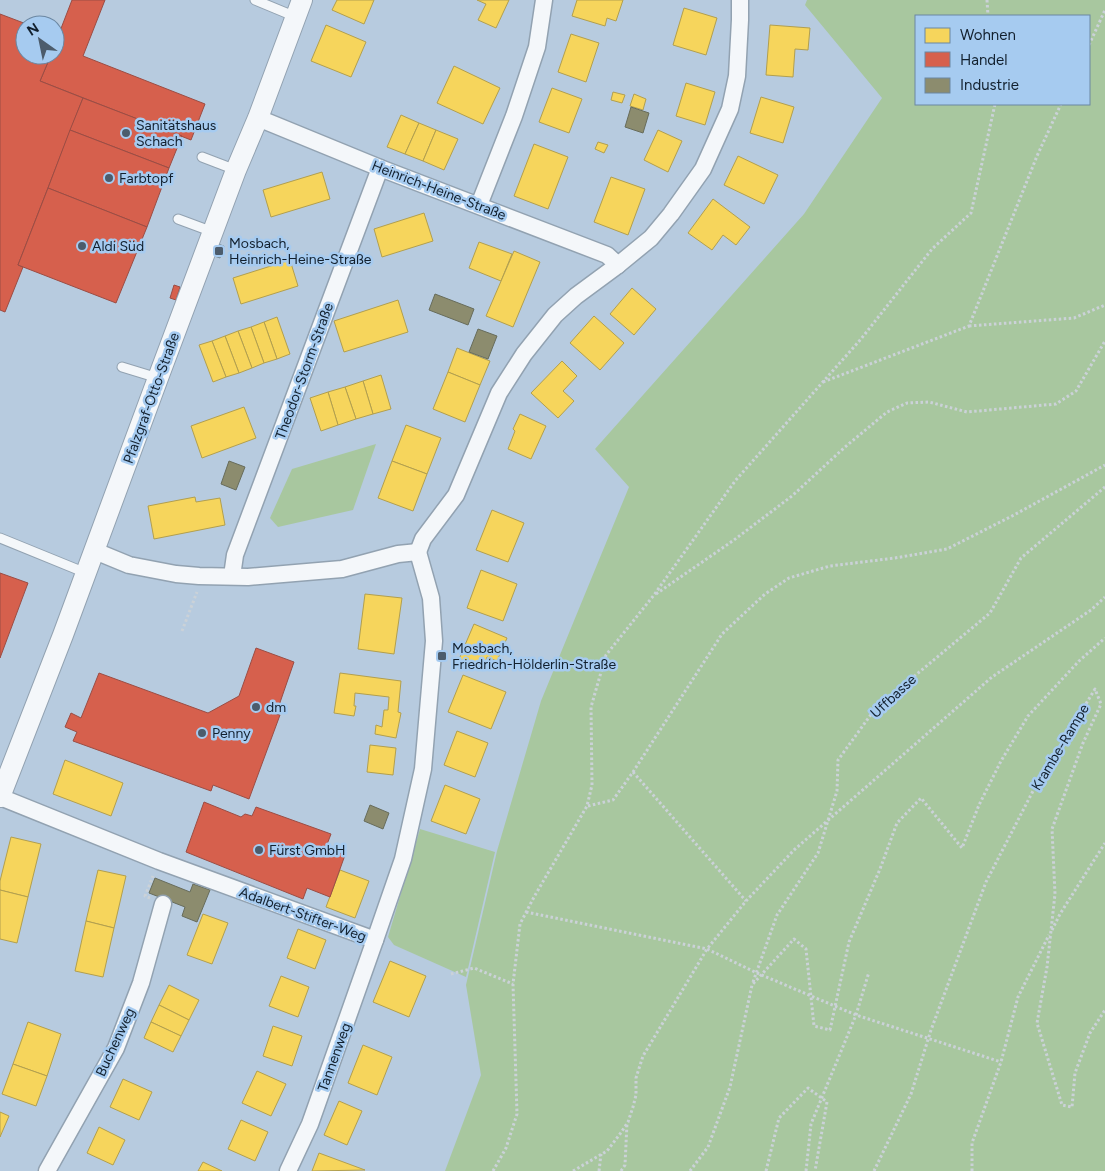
<svg xmlns="http://www.w3.org/2000/svg" width="1105" height="1171" font-family="Figtree,sans-serif">
<style>
.green{fill:#a8c79f;fill-rule:evenodd}
.homes{fill:#f6d55c;stroke:#b29f4e}
.shops{fill:#d6604d;stroke:#9b4d44}
.industry{fill:#8c8c6e;stroke:#676c5b}
.building{fill:#81a1b2;stroke:#7d909d}
.lines{fill:none;stroke-linecap:round;stroke-linejoin:round}
.service-casing{stroke:#92a2b1;stroke-width:11}
.minor-casing{stroke:#92a2b1;stroke-width:19}
.tertiary-casing{stroke:#92a2b1;stroke-width:22}
.path{stroke:#cbd2d8;stroke-width:3;stroke-dasharray:2.5 2.5;stroke-linecap:butt}
.service{stroke:#f4f7fa;stroke-width:9}
.minor{stroke:#f4f7fa;stroke-width:16}
.tertiary{stroke:#f4f7fa;stroke-width:20}
.poi-dot{fill:#4c5c6c;stroke:#a6cbf0;stroke-width:2}
.labels{text-anchor:middle;stroke-width:5;stroke-linejoin:round;paint-order:stroke}
.poi-label{font-size:14px;fill:#12202e;stroke:#a6cbf0;text-anchor:start}
.street-label{font-size:14px;fill:#12202e;stroke:#a6cbf0}
</style>
<rect width="100%" height="100%" fill="#b7cbdf"/>
<g class="green">
<path d="M807 0H1105V1171H445L481 1075 466 985 497 851 541 701 629 487 595 449 804 214 882 98 805 5ZM1089 16V104H916V16Z"/>
<path d="M376 444 353 510 278 527 270 518 292 469Z"/>
<path d="M420 829 495 852 466 977 394 945 388 937Z"/>
</g>
<g class="homes">
<path d="M337 0H374L364 24 332 10Z"/>
<path d="M477 0H509L496 28 478 20 486 4Z"/>
<path d="M577 0H623L616 21 607 18 605 26 572 16Z"/>
<path d="M684 8 717 18 706 55 673 45Z"/>
<path d="M326 25 366 42 351 77 311 61Z"/>
<path d="M770 25 810 28 808 50 795 49 793 77 766 75Z"/>
<path d="M571 34 599 43 586 82 558 72Z"/>
<path d="M454 66 500 88 483 124 437 103Z"/>
<path d="M686 83 715 92 705 125 676 116Z"/>
<path d="M552 88 582 99 569 133 539 122Z"/>
<path d="M613 92 625 95 622 103 611 100Z"/>
<path d="M634 94 646 99 643 110 630 106Z"/>
<path d="M761 97 794 107 783 143 750 133Z"/>
<path d="M401 115 419 123 405 154 387 147Z"/>
<path d="M419 123 436 130 423 161 405 154Z"/>
<path d="M436 130 458 139 444 170 423 161Z"/>
<path d="M658 130 682 141 668 172 644 160Z"/>
<path d="M598 142 608 145 604 153 595 149Z"/>
<path d="M534 144 568 157 548 209 514 196Z"/>
<path d="M738 156 778 175 764 204 724 185Z"/>
<path d="M322 172 330 199 271 217 263 190Z"/>
<path d="M611 177 645 189 628 235 594 222Z"/>
<path d="M713 199 750 227 736 245 723 235 712 250 688 233Z"/>
<path d="M424 213 433 241 382 257 374 229Z"/>
<path d="M479 242 512 254 501 281 469 268Z"/>
<path d="M514 251 540 262 513 327 486 316Z"/>
<path d="M290 260 298 286 241 304 233 278Z"/>
<path d="M632 288 656 309 634 335 610 314Z"/>
<path d="M398 300 408 332 344 352 334 321Z"/>
<path d="M594 316 624 343 600 370 570 343Z"/>
<path d="M277 317 290 354 277 359 264 322Z"/>
<path d="M264 322 277 359 264 363 251 327Z"/>
<path d="M251 327 264 363 252 368 238 331Z"/>
<path d="M238 331 252 368 239 373 225 336Z"/>
<path d="M225 336 239 373 226 377 212 341Z"/>
<path d="M212 341 226 377 213 382 199 345Z"/>
<path d="M457 348 490 361 480 385 448 372Z"/>
<path d="M562 361 577 376 563 391 574 401 558 418 531 393Z"/>
<path d="M448 372 480 385 465 422 433 409Z"/>
<path d="M381 375 391 409 373 414 363 381Z"/>
<path d="M363 381 373 414 356 419 345 387Z"/>
<path d="M345 387 356 419 338 425 328 392Z"/>
<path d="M328 392 338 425 321 431 310 398Z"/>
<path d="M244 407 256 438 202 458 191 426Z"/>
<path d="M520 414 546 426 531 459 508 449 515 431 513 429Z"/>
<path d="M406 425 441 438 427 474 392 461Z"/>
<path d="M392 461 427 474 413 511 378 498Z"/>
<path d="M195 497 196 502 220 498 225 525 154 539 148 506Z"/>
<path d="M492 510 524 523 508 562 476 550Z"/>
<path d="M481 570 517 584 503 621 467 608Z"/>
<path d="M365 594 402 598 394 654 358 649Z"/>
<path d="M474 624 507 638 497 661 487 657 483 668 459 659Z"/>
<path d="M340 673 401 681 398 712 401 713 396 738 375 734 376 725 382 727 384 710H388L389 697 355 693 354 706H356L354 716 334 713Z"/>
<path d="M463 675 506 692 491 729 448 712Z"/>
<path d="M457 731 488 743 475 777 444 765Z"/>
<path d="M370 745 396 748 393 775 367 772Z"/>
<path d="M65 760 123 783 111 816 53 794Z"/>
<path d="M445 785 480 799 466 834 431 821Z"/>
<path d="M11 837 41 844 28 897 0 890V881Z"/>
<path d="M98 870 126 876 114 928 86 921Z"/>
<path d="M340 870 369 881 355 918 326 907Z"/>
<path d="M0 890 28 897 17 943 0 939Z"/>
<path d="M203 914 228 923 212 964 187 955Z"/>
<path d="M86 921 114 928 103 977 75 971Z"/>
<path d="M298 929 326 940 315 969 287 958Z"/>
<path d="M390 961 426 976 409 1017 373 1002Z"/>
<path d="M281 976 309 987 298 1017 269 1006Z"/>
<path d="M169 985 199 1000 189 1020 159 1005Z"/>
<path d="M159 1005 189 1020 181 1036 151 1022Z"/>
<path d="M28 1022 61 1034 47 1076 13 1064Z"/>
<path d="M151 1022 181 1036 173 1052 144 1038Z"/>
<path d="M273 1026 302 1036 292 1066 263 1056Z"/>
<path d="M363 1045 392 1057 377 1095 348 1083Z"/>
<path d="M13 1064 47 1076 36 1106 2 1094Z"/>
<path d="M257 1071 286 1084 271 1116 242 1103Z"/>
<path d="M123 1079 152 1092 139 1120 110 1107Z"/>
<path d="M339 1101 362 1111 347 1145 324 1135Z"/>
<path d="M0 1112 9 1116 0 1137Z"/>
<path d="M241 1120 268 1132 255 1161 228 1149Z"/>
<path d="M99 1127 125 1140 113 1165 87 1153Z"/>
<path d="M319 1153 365 1170 312 1171Z"/>
<path d="M203 1162 222 1171H198Z"/>
</g>
<g class="shops">
<path d="M72 0H105L83 56 205 104 191 140 40 81 51 55H55V44Z"/>
<path d="M0 14 29 25H25V55H51L40 81 83 98 18 265 23 267 5 312 0 310Z"/>
<path d="M83 98 182 136 169 168 70 130Z"/>
<path d="M70 130 169 168 147 227 48 188Z"/>
<path d="M48 188 147 227 116 303 18 265Z"/>
<path d="M174 285 180 287 176 300 170 298Z"/>
<path d="M0 573 28 583 0 658Z"/>
<path d="M256 648 294 662 276 714 280 715 249 799 213 785 211 791 73 741 77 732 65 727 71 713 81 718 99 673 208 713 239 696Z"/>
<path d="M204 802 241 817 245 814 252 816 256 807 331 834 326 847 345 855 330 897 307 888 303 899 186 852Z"/>
</g>
<g class="industry">
<path d="M631 107 649 113 643 133 625 127Z"/>
<path d="M435 294 474 309 468 325 429 310Z"/>
<path d="M478 329 497 336 488 359 469 352Z"/>
<path d="M229 461 245 467 236 490 221 484Z"/>
<path d="M370 805 389 813 383 829 364 821Z"/>
<path d="M155 878 190 892 193 884 210 890 197 922 182 916 185 907 149 893Z"/>
</g>
<path class="building" d="M218 244 224 246 220 258 214 256Z"/>
<g class="lines">
<defs>
<g id="service">
<path d="M255 0 296 17"/>
<path d="M202 157 236 170"/>
<path d="M178 219 213 232"/>
<path d="M122 367 158 378"/>
<path d="M0 538 86 573"/>
</g>
<g id="minor">
<path d="M258 118 380 168 607 255 618 265"/>
<path d="M479 205 514 116 537 47 544 0"/>
<path d="M95 551 129 565 176 574 199 576 248 577 342 569 398 554 418 552"/>
<path d="M418 552 423 539 456 495 499 393 524 354 555 315 576 296 618 265 651 238 671 214 703 169 730 109 737 76 740 20V0"/>
<path d="M232 576 235 555 380 168"/>
<path d="M0 797 159 861 375 940"/>
<path d="M47 1171 116 1048 141 983 163 904"/>
<path d="M288 1171 310 1124 375 940 403 859 423 769 434 641 431 598 418 552"/>
</g>
<path id="tertiary" d="M0 797 63 635 158 378 236 170 258 118 302 0"/>
</defs>
<use href="#service" class="service-casing"/>
<use href="#minor" class="minor-casing"/>
<use href="#tertiary" class="tertiary-casing"/>
<g class="path">
<path d="M987 0 988 16"/>
<path d="M1089 45 1105 10"/>
<path d="M969 326 1074 318 1105 305"/>
<path d="M823 382 969 326 1037 156 1061 104"/>
<path d="M656 594 734 540 792 496 845 447 887 412 907 403 929 402 967 412 1056 404 1076 391 1105 341"/>
<path d="M182 631 197 592"/>
<path d="M633 772 746 901"/>
<path d="M588 806 613 800 633 772 722 634 765 594 789 578 830 566 895 558 947 549 1014 515 1105 465"/>
<path d="M150 898 145 896 153 876"/>
<path d="M526 912 707 949 757 973 856 1015 1001 1062"/>
<path d="M1052 930 1060 914 1105 843"/>
<path d="M451 974 474 968 513 984"/>
<path d="M753 982 777 915 818 853 837 791 838 760 875 709 990 613 1021 558 1105 487"/>
<path d="M493 1171 506 1148 517 1114 513 984 520 924 534 897 587 806 592 785 591 707 606 655 654 595 735 481 861 339 932 249 971 213 995 104"/>
<path d="M573 1171 607 1151 620 1134 628 1122 633 1107 636 1095V1078L643 1056 707 949 746 901 794 850 992 677 1091 610 1105 597"/>
<path d="M599 1171 601 1154"/>
<path d="M621 1171 625 1165 627 1123"/>
<path d="M690 1171 708 1147 730 1087 752 985 794 939 806 949 814 1026 830 1030 849 942 880 869 897 823 921 798 962 848 979 805 1001 761 1028 716 1079 661 1105 638"/>
<path d="M766 1171 779 1118 808 1088 827 1102 815 1171"/>
<path d="M806 1171 811 1124 856 1015 869 972"/>
<path d="M874 1171 911 1094 931 1030 986 882 1034 789 1095 689 1101 704 1083 743 1052 829 1055 894 1047 967 1037 1023 1062 1105 1072 1107 1075 1073 1090 1033 1105 1010"/>
<path d="M972 1171V1143L1001 1062 1018 997 1049 935"/>
</g>
<use href="#service" class="service"/>
<use href="#minor" class="minor"/>
<use href="#tertiary" class="tertiary"/>
</g>
<g class="poi-dot">
<circle cx="126" cy="133" r="5"/>
<circle cx="109" cy="178" r="5"/>
<circle cx="82" cy="246" r="5"/>
<rect x="214" y="246" width="10" height="10" rx="2.5"/>
<rect x="437" y="651" width="10" height="10" rx="2.5"/>
<circle cx="256" cy="707" r="5"/>
<circle cx="202" cy="733" r="5"/>
<circle cx="259" cy="850" r="5"/>
</g>
<g class="labels">
<g class="poi-label">
<text x="136" y="130">Sanitätshaus<tspan x="136" dy="16">Schach</tspan></text>
<text x="119" y="183">Farbtopf</text>
<text x="229" y="248">Mosbach,<tspan x="229" dy="16">Heinrich-Heine-Straße</tspan></text>
<text x="92" y="251">Aldi Süd</text>
<text x="452" y="653">Mosbach,<tspan x="452" dy="16">Friedrich-Hölderlin-Straße</tspan></text>
<text x="266" y="712">dm</text>
<text x="212" y="738">Penny</text>
<text x="269" y="855">Fürst GmbH</text>
</g>
<g class="street-label">
<text transform="translate(439 190) rotate(21)" y="5">Heinrich-Heine-Straße</text>
<text transform="translate(304 371) rotate(-70)" y="5">Theodor-Storm-Straße</text>
<text transform="translate(151 398) rotate(-70)" y="5">Pfalzgraf-Otto-Straße</text>
<text transform="translate(893 696) rotate(-43)" y="5">Uffbasse</text>
<text transform="translate(1060 747) rotate(-59)" y="5">Krambe-Rampe</text>
<text transform="translate(303 914) rotate(20)" y="5">Adalbert-Stifter-Weg</text>
<text transform="translate(115 1042) rotate(-65)" y="5">Buchenweg</text>
<text transform="translate(334 1057) rotate(-70)" y="5">Tannenweg</text>
</g>
</g>
<rect x="915" y="15" width="175" height="90" fill="#a6cbf0" stroke="#6b87a2"/>
<rect x="925" y="28" width="25" height="15" fill="#f6d55c" stroke="#6b87a2"/>
<text x="960" y="40" font-size="15" fill="#12202e">Wohnen</text>
<rect x="925" y="52" width="25" height="15" fill="#d6604d" stroke="#6b87a2"/>
<text x="960" y="65" font-size="15" fill="#12202e">Handel</text>
<rect x="925" y="78" width="25" height="15" fill="#8c8c6e" stroke="#6b87a2"/>
<text x="960" y="90" font-size="15" fill="#12202e">Industrie</text>
<g transform="translate(40 40) rotate(327)"><circle r="24" fill="#a6cbf0" stroke="#6b87a2"/>
<path d="M0-4L9 19L0 12L-9 19Z" fill="#4c5c6c"/>
<text y="-8" font-size="14" font-weight="bold" text-anchor="middle" fill="#12202e">N</text>
</g>
</svg>
